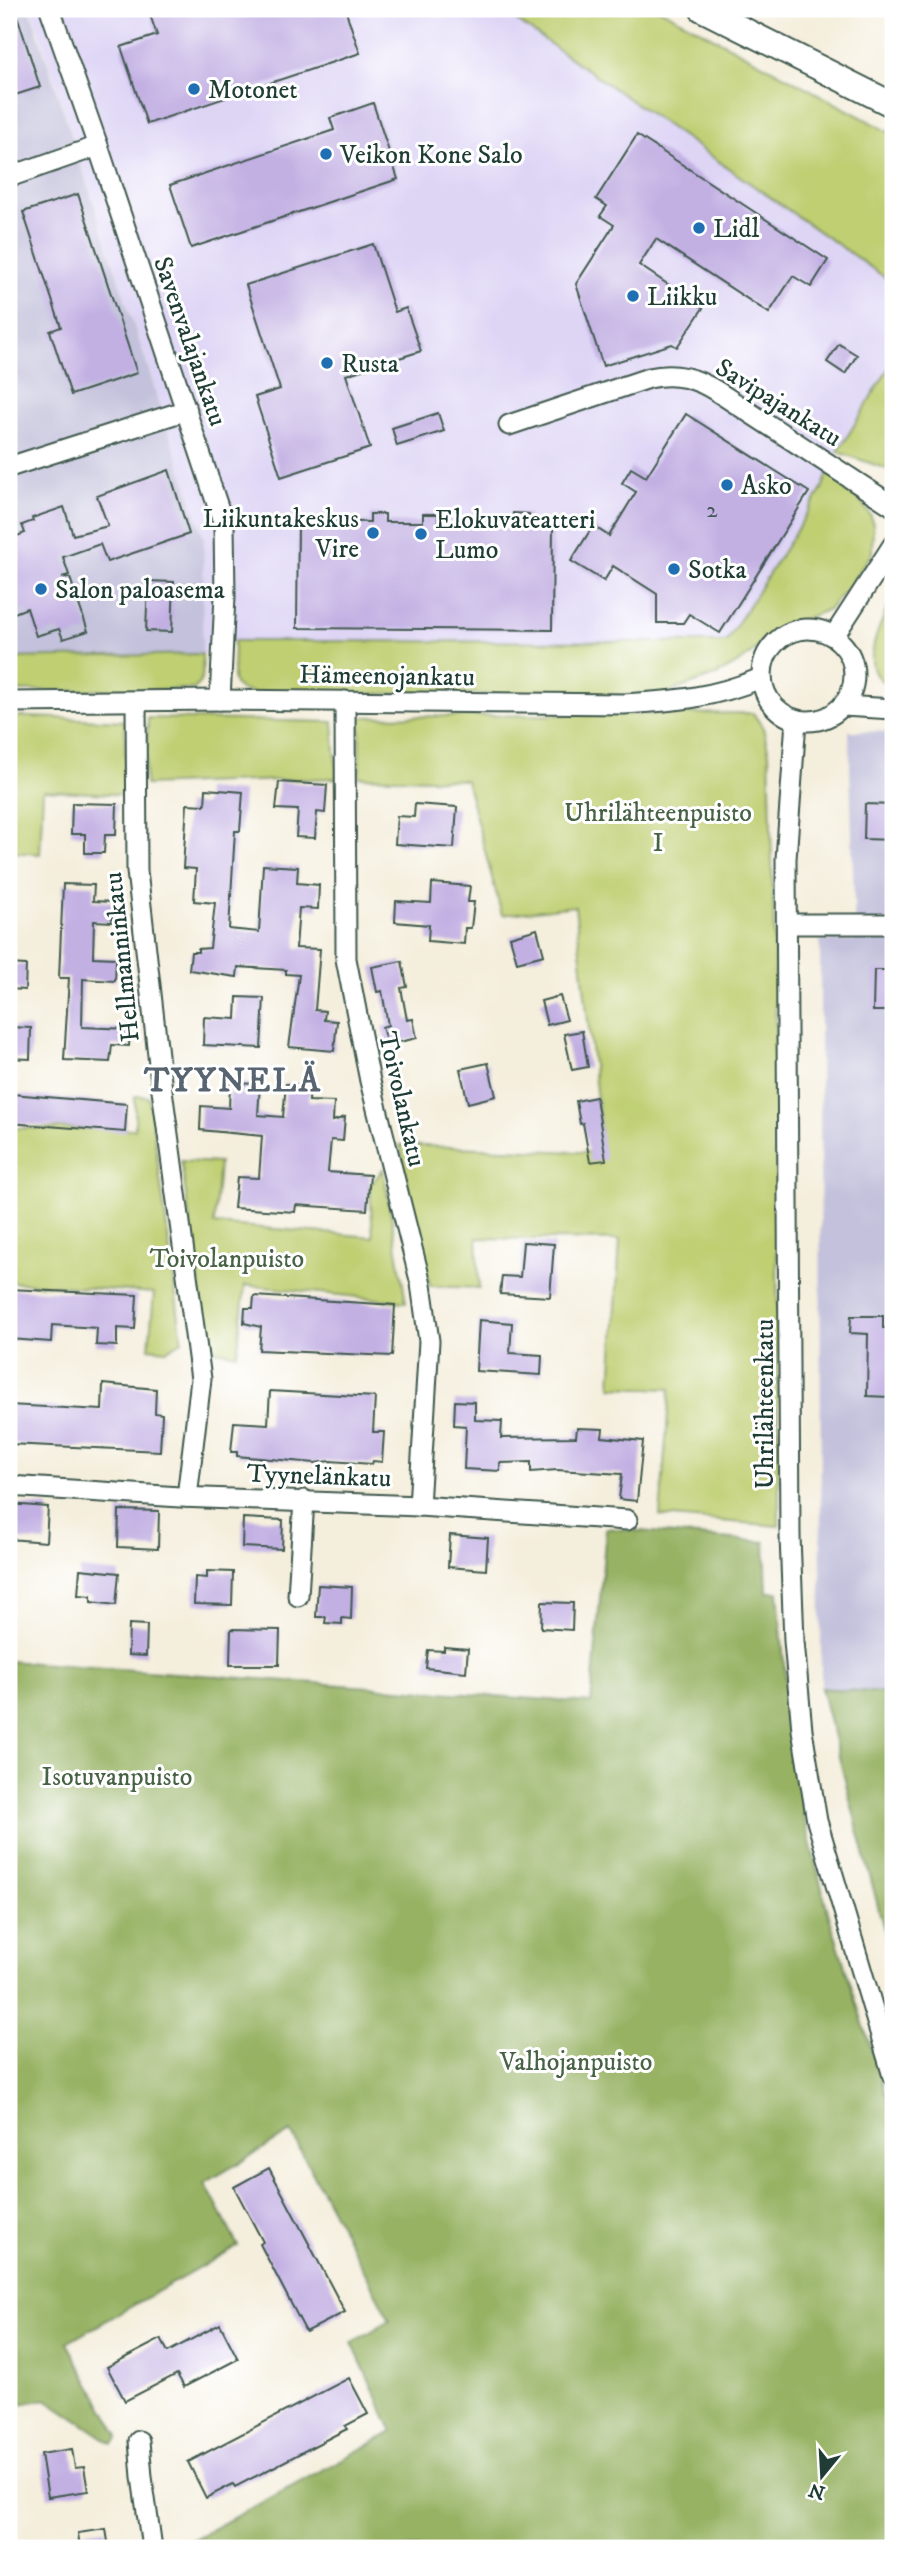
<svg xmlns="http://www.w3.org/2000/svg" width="902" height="2557" font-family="'IM FELL DW Pica',serif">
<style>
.built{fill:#ded5f5}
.industrial{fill:#c3c1db}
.green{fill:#bfcf72;stroke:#6f8653;stroke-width:2}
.forest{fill:#97b264;stroke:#5b784c;stroke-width:2}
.building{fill:#c2b0e3}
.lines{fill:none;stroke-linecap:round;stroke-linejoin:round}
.minor-casing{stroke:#3f584d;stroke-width:23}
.major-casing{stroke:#3f584d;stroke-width:28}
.minor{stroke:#fff;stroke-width:19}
.major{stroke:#fff;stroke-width:24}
.poi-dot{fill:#1f6fb2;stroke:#fff;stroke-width:2.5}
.labels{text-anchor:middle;stroke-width:6;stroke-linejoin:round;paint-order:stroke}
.number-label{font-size:23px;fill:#485a60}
.poi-label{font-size:26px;fill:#1f3d34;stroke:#fff;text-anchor:start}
.street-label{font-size:26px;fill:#1f3d34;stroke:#fff}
.park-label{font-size:26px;fill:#476244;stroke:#fff}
.district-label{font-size:33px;font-weight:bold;letter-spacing:2px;fill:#586571;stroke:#fff}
</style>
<rect width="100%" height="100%" fill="#fff"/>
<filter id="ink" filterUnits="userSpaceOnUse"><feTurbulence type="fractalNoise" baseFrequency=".0143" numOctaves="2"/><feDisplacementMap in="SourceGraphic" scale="14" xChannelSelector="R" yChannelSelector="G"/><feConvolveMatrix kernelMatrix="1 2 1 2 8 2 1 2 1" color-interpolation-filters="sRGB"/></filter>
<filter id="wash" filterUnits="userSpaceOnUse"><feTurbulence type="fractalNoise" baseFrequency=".00686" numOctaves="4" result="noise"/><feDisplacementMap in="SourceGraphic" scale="28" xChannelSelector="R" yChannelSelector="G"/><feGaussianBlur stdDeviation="1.57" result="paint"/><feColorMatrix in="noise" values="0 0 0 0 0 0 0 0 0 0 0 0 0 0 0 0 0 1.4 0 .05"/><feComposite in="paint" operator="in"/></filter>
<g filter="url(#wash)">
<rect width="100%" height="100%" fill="#f4eedc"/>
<path class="built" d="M31 9H500L893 283V361L838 452 821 491 726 642 234 641 202 654 204 538Z"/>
<g class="industrial">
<path d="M9 9H30L204 538 202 654 9 658Z"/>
<path d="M849 731 893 732V1694L821 1688 820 940 855 941Z"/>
</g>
<g class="green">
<path d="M500 9H660L893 134V283Z"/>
<path d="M893 361V471L838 452Z"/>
<path d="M828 473 853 491 871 516 873 525 872 553 850 585 829 609 777 630 747 657 732 667 714 676 661 695 253 693 240 690 233 681 234 641 726 642 821 491Z"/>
<path d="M893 596V686C851 675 883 620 893 596Z"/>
<path d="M202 654C202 667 206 681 194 689L9 691V658Z"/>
<path d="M753 713 763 728 769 753 775 972 779 1526 660 1516 670 1389 611 1387 620 1240 477 1238 479 1288 430 1286 400 1145 603 1153 575 906 502 915 466 780 359 777 360 717Z"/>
<path d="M9 716 125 721V795L43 790 40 854 9 852Z"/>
<path d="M148 718 333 722 337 778 145 785Z"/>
<path d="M135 1096 149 1097 182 1341 167 1350 149 1348 154 1293 9 1282V1128L135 1129Z"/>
<path d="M181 1161 219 1163 214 1224 373 1237 370 1186 383 1169 406 1302 245 1285 237 1354 209 1349Z"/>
</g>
<g class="forest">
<path d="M606 1528 765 1542 767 1592H778L786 1687 804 1818 829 1916 893 2118V2548H177L393 2432 352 2343 390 2320 291 2132 205 2183 238 2246 67 2343 119 2436 113 2444 46 2399 9 2406V1661L591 1703Z"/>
<path d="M821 1688 893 1694V1964Z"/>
</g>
<g id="blocks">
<g class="building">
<path d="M9 9H15L40 87 9 97Z"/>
<path d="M148 9H345L360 53 147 124 121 47 157 35Z"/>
<path d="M373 103 398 179 191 248 170 185 334 130 330 118Z"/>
<path d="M637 135 828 260 811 287 793 276 769 313 656 239 639 265 703 308 677 347 672 344 603 366 576 284 614 225 600 216 607 206 596 199Z"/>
<path d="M78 194 137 373 71 395 50 331 61 327 23 212Z"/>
<path d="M373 244 395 312 406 308 421 351 346 375 370 448 281 477 255 397 280 389 246 285Z"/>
<path d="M839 344 857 355 845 374 827 362Z"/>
<path d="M438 413 444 431 397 446 392 428Z"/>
<path d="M686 414 809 492 720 633 689 614 683 623H657V594L613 566 604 581 571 561 593 526 609 536 636 492 622 483 631 468 646 477Z"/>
<path d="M169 470 189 534 107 562 100 544 63 557 69 575 62 577 70 578 88 631 63 639 59 629 36 636 27 608 9 615V539L25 533 22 525 33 521 32 518 64 507 73 535 108 526 97 496Z"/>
<path d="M513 513 529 514V523H553L552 630 297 628 298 521 370 522V514H385V522H423V514H438V522L512 523Z"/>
<path d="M148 581 174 582 172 632 146 631Z"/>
<path d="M279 782 327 785 325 813 317 812 315 838 296 837 298 810 276 809Z"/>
<path d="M206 789 243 792 240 831H235L229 929 259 932 263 865 298 867 297 883 319 885 318 909 299 908 296 948 320 949 315 1010 325 1011 324 1020 337 1021 334 1051 289 1047 299 975 286 974V970L238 967 237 977 189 970 191 952H198V949L210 948 215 903 194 901 196 869 183 868 187 804 205 805Z"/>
<path d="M72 803 117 804 116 835H105L104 853H85V834H71Z"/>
<path d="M415 804 457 807 454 848 395 844 397 816 414 817Z"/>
<path d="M865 804 893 805V840L864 839Z"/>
<path d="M432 883 470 886 468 902H474L471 928H465L464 944 428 941 429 925 395 922 396 901 431 903Z"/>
<path d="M63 884 94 885 93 901 113 902 112 922 94 921 93 957 116 958 115 981 83 979 82 1027 130 1029 129 1046 112 1045 110 1062 64 1060 69 978H59Z"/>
<path d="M537 929 544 955 517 962 510 937Z"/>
<path d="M402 961 407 987 401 988 407 1020 413 1019 417 1038 387 1045 382 1027 388 1025 382 991 377 992 372 967Z"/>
<path d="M9 964 26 965 25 990 9 989Z"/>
<path d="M874 970H893V1011H873Z"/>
<path d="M560 996 567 1020 547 1025 541 1001Z"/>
<path d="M237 997 264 998 261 1048 203 1045 204 1017 236 1019Z"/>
<path d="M9 1027 31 1028 30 1059 9 1058Z"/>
<path d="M582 1031 588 1067 572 1070 564 1034Z"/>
<path d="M488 1063 496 1096 468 1103 460 1069Z"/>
<path d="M230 1083 260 1084 258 1115 283 1117 286 1084 310 1085 309 1101 334 1102 333 1121 345 1117 343 1141 331 1140 328 1172 370 1175 367 1210 296 1205 295 1212 234 1208 237 1177 259 1178 262 1136 200 1130 201 1106 229 1108Z"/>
<path d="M12 1094 127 1104 125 1132 9 1123V1097H11Z"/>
<path d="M596 1097 606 1160 590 1162 583 1123 580 1124 576 1101Z"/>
<path d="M523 1242 554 1244 550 1297 500 1294 502 1276 520 1277Z"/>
<path d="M9 1289 137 1295 135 1329 117 1328V1346L96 1345 97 1328 52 1325 51 1342 9 1339Z"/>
<path d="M254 1296 395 1305 392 1356 259 1350 261 1327 244 1323 245 1308H253Z"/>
<path d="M851 1316H883V1328H891L889 1397 867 1396 868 1334 850 1333Z"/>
<path d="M479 1320 512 1323 510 1353 542 1355 541 1375 476 1371Z"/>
<path d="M103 1384 156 1389 155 1413 162 1414 160 1451 9 1444V1405L102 1410Z"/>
<path d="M270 1391 375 1397 373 1432H384L382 1462 373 1461 372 1464 330 1461 315 1463 237 1456V1452H231L234 1422 268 1424Z"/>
<path d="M455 1401 475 1402V1420L502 1421 501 1438 576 1437 577 1428 603 1429 602 1437 643 1441 637 1501 619 1499 622 1474 557 1470 531 1472V1462L500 1463V1471L464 1469 466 1426 454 1425Z"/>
<path d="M9 1504 48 1507 46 1542 9 1539Z"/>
<path d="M119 1510 159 1511 158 1549 118 1547Z"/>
<path d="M243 1518 283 1520 282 1549 242 1547Z"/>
<path d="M450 1535 488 1538 486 1570 448 1567Z"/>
<path d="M80 1569 119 1573 116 1605 91 1602V1596L78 1595Z"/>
<path d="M207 1571 233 1572 232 1605 194 1604 195 1577 207 1578Z"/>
<path d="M318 1585 352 1587 351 1619 342 1618V1624L325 1623 326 1617H316Z"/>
<path d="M542 1602 573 1603 572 1630 541 1628Z"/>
<path d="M129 1624 147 1625 146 1656 128 1655Z"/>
<path d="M231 1629 280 1630 279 1665H230Z"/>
<path d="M444 1647 468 1649 466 1672 426 1668 428 1650 444 1651Z"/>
<path d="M269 2168 345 2312 306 2332 260 2244 263 2242 234 2187Z"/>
<path d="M220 2324 238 2359 184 2387 177 2374 125 2401 107 2367 161 2339 168 2352Z"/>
<path d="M349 2378 368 2414 345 2426 347 2429 337 2434 235 2487 233 2484 206 2498 188 2462Z"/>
<path d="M72 2449 75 2468 84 2467 88 2491 48 2497 41 2454Z"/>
<path d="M106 2529 109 2548H80L78 2533Z"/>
</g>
</g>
</g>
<g filter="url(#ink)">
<use href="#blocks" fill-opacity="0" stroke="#3f584d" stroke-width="2"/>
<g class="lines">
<defs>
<g id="minor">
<path d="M50 9 98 146 224 525 225 596 220 700"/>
<path d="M9 177 98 146"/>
<path d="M509 425 649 378C675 372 696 378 718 392L893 506"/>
<path d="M9 467 187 410"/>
<circle cx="808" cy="675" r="46"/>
<path d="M834 636 893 545"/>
<path d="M345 701 346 959 370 1081 421 1284 429 1341 419 1506"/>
<path d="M9 702 220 700 624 704C675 701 713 698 761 678"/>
<path d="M136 702 137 871 162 1090 201 1379 187 1497"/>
<path d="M843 706 893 709"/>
<path d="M796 721 786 859 790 1536 794 1641 802 1730 817 1821 893 2076"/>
<path d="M787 924H893"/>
<path d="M9 1486 180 1497 419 1506 627 1520"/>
<path d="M298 1596 304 1500"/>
<path d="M139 2441 142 2477 152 2548"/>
</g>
<path id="major" d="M702 9 893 105"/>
</defs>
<use href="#minor" class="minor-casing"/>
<use href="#major" class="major-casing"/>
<use href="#minor" class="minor"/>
<use href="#major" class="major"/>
</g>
</g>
<g class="poi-dot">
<circle cx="194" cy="89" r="7"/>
<circle cx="326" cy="154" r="7"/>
<circle cx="699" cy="228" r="7"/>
<circle cx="633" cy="296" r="7"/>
<circle cx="327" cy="363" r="7"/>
<circle cx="727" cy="485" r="7"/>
<circle cx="373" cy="533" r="7"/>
<circle cx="421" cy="534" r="7"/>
<circle cx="674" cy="569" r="7"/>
<circle cx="41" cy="589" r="7"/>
</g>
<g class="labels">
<g class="number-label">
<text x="712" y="517">2</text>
</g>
<g class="poi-label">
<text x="208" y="98">Motonet</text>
<text x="340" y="163">Veikon Kone Salo</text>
<text x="713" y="237">Lidl</text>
<text x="647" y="305">Liikku</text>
<text x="341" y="372">Rusta</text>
<text x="741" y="494">Asko</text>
<text x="359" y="527" text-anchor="end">Liikuntakeskus<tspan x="359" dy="30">Vire</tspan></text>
<text x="435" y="528">Elokuvateatteri<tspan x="435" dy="30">Lumo</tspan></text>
<text x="688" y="578">Sotka</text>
<text x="55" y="598">Salon paloasema</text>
</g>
<g class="street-label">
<text transform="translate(191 341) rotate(71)" y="9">Savenvalajankatu</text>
<text transform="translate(779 402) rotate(32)" y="9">Savipajankatu</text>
<text transform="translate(387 675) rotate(1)" y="9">Hämeenojankatu</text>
<text transform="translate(121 957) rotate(-96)" y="9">Hellmanninkatu</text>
<text transform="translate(403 1099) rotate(77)" y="9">Toivolankatu</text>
<text transform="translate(764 1404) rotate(-90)" y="9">Uhrilähteenkatu</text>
<text transform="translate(319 1475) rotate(2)" y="9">Tyynelänkatu</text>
</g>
<g class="park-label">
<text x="658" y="821">Uhrilähteenpuisto<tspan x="658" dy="30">I</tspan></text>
<text x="227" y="1267">Toivolanpuisto</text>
<text x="117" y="1785">Isotuvanpuisto</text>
<text x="576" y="2070">Valhojanpuisto</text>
</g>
<g class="district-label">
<text x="233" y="1091">TYYNELÄ</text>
</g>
</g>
<rect width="902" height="2557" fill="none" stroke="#fff" stroke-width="35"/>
<g transform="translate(822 2476) rotate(198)" stroke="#ffffff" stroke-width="5" paint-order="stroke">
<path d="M0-5L12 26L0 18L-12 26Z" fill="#1f3d34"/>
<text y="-10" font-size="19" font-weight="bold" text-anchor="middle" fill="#1f3d34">N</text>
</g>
</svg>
